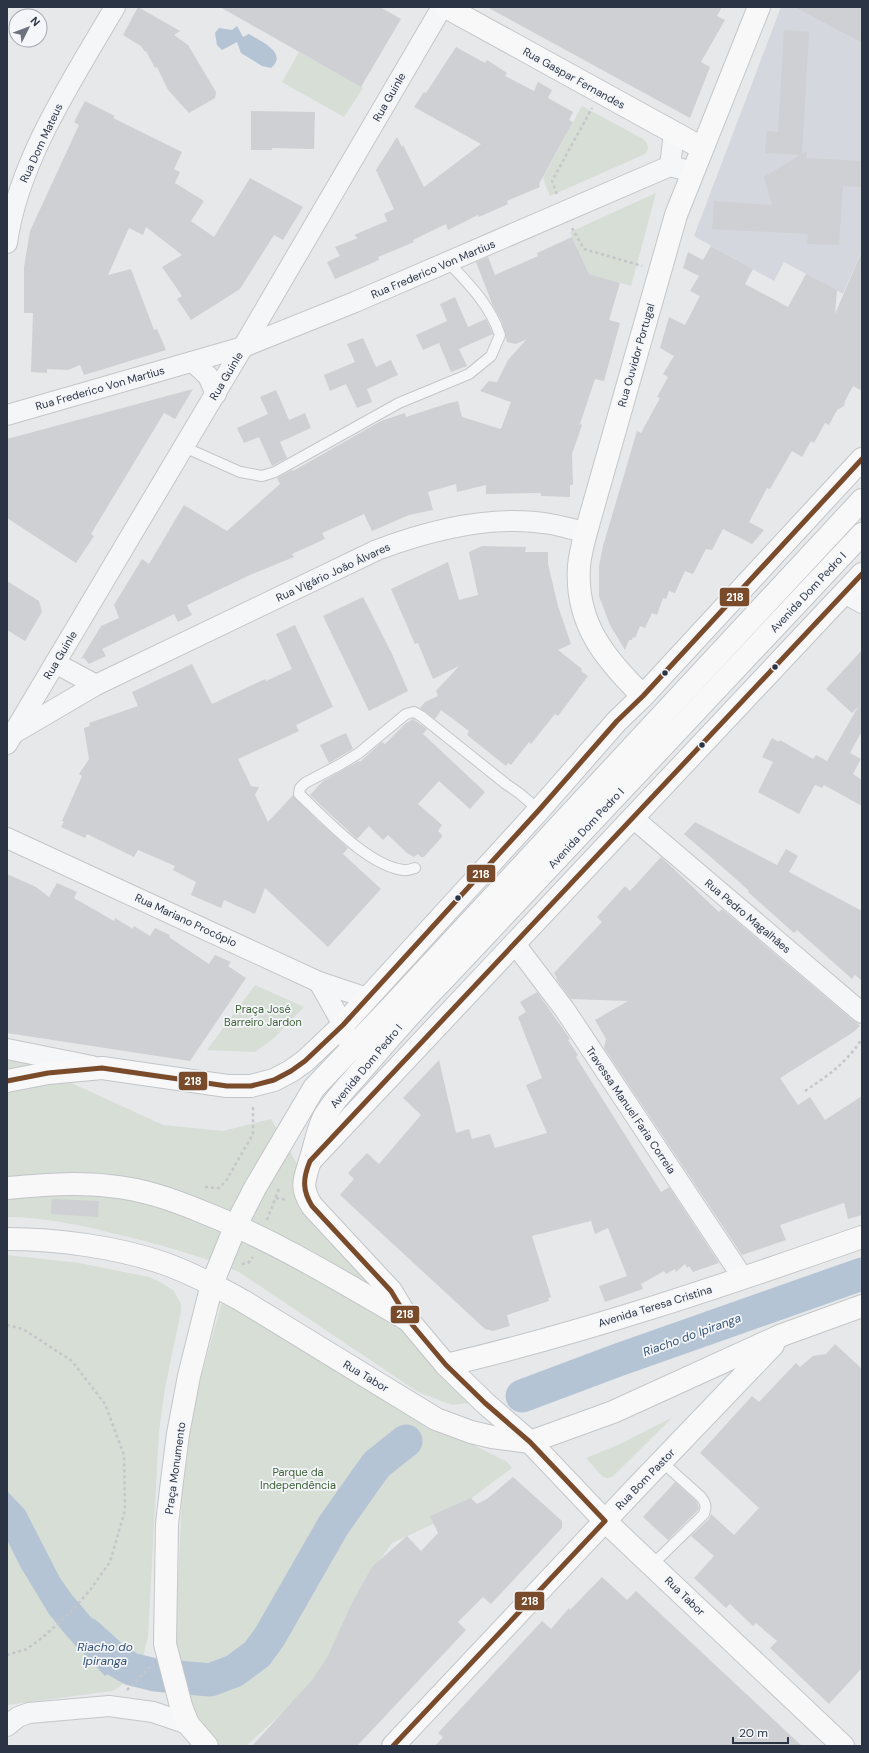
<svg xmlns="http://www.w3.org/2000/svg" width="869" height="1753" font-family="'DM Sans',sans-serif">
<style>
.built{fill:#d4d7dd}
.green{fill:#d6ded6}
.water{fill:#b4c4d5}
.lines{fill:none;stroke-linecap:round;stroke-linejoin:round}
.river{stroke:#b4c4d5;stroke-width:33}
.building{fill:#ced0d3}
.lane-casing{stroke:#c4c6c8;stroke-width:12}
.street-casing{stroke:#c4c6c8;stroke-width:22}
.secondary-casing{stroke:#c4c6c8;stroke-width:24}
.primary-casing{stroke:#c2c5c8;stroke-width:24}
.path{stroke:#c5c6ca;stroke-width:2.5;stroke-dasharray:3 3;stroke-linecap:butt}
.lane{stroke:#f5f6f7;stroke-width:10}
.street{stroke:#f5f6f7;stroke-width:20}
.secondary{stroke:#f8f8f8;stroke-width:22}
.primary{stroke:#f8f8f8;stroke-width:22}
.bus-1-casing{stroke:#f4f6f9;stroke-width:8}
.bus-1{stroke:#7a4b2a;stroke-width:5}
.bus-dot{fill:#2b3445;stroke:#f4f6f9;stroke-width:1.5}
.labels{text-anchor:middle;stroke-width:3.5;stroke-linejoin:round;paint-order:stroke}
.street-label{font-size:11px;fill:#2b3445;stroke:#f4f6f9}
.park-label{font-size:11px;fill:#3f6138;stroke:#f4f6f9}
.water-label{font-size:12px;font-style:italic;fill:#34527a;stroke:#f4f6f9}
.line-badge{stroke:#f4f6f9;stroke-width:1.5}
.badge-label{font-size:11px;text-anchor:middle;font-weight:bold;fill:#fff}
</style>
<rect width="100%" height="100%" fill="#e6e8ea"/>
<path class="built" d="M781 7H794L862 43V250L843 294 784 262 774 281 694 236Z"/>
<g class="green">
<path d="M299 52 363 88 344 117 282 82Z"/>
<path d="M582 106 643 139 647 143 648 149 645 154 550 196 543 178Z"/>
<path d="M656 193 631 286 589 274 570 232Z"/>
<path d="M255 985 304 1007 274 1038 255 1052 207 1050Z"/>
<path d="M7 1057 21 1060 163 1125 223 1131 271 1119 300 1169 328 1236 448 1372 468 1403 452 1405 418 1392 239 1272C199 1255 158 1244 116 1234 81 1225 43 1217 7 1217Z"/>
<path d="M7 1255 79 1263 149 1277 162 1283 174 1291 181 1304V1311L165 1388 159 1431 148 1637 142 1661 138 1670 118 1688 112 1691 7 1705Z"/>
<path d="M223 1298 374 1391 406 1414 464 1440 507 1462 512 1468 442 1520 392 1543 363 1584 330 1669 246 1746H213L186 1715 175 1641 183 1476 192 1410Z"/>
<path d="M673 1417 612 1477 607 1478 603 1477 586 1458 618 1445Z"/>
</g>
<g class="water">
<path d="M237 26 243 37 249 34C260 41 289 53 271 68L262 66 241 53 237 42 222 50 217 45 215 33 219 28 232 30Z"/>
<path d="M7 1491 25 1510 60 1578 72 1595 95 1622 131 1656 105 1676 65 1634 49 1614 20 1566 7 1540Z"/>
</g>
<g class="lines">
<g class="river">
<path d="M522 1396 618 1360 862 1274"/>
<path d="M87 1634 117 1661 131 1669 155 1675 210 1680 234 1671 257 1654 270 1636 333 1526 366 1479 377 1464 406 1441"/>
</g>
</g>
<g class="building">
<path d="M138 7 180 31 174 35 188 45 216 92 215 98 189 113 168 90 157 67 155 68 146 51 145 52 141 46 123 35Z"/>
<path d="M220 7H380L401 19 361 87Z"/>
<path d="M487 7H722L717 16 725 20 701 62 710 67 690 118Z"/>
<path d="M794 7H862V43L843 33Z"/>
<path d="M784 30 809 32 802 154 807 151V158L862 161V187L843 186 839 245 807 244 808 234 712 229 714 201 772 205 764 177 800 155 765 153 767 131 778 132Z"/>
<path d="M456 47 485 63 487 60 507 73 505 76 534 91 538 82 552 90 548 98 573 112 569 120 573 122 539 184 540 187 507 201 508 204 479 217 478 215 448 230 446 224 413 240 414 242 378 257 379 260 335 279 327 262 340 256 335 247 358 238 354 235 387 221 384 214 394 209 376 170 397 137 402 147 403 145 424 187 481 144 414 107 424 92 426 93Z"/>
<path d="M85 101 115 116 113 118 182 152 174 169 180 172 175 183 204 201 191 221 214 237 250 178 303 207 283 240 274 235 240 289 191 320 177 299 182 296 162 267 182 255 146 227 143 235 129 228 108 275 131 269 154 330 157 329 166 350 84 375 80 365 68 370 47 369V373L31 372 33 313H24V267L30 231 79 125 74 122Z"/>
<path d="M251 111 315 112 314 149 272 148V150H251Z"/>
<path d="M572 237 589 274 620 283 609 320 620 323 604 381 595 379 580 424 582 425 572 454 573 485H570V497L541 496V493L486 494V485L457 492 456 484 428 492 433 510 409 515 372 531 364 514 322 533 325 539 292 554 294 557 250 575 187 605 192 615 178 622 174 614 102 649 106 656 89 664 84 658 81 659 101 626 119 618 114 605 142 559 149 564 184 505 227 531 280 484 277 478 292 470 293 471 381 421 405 413 406 417 446 404 458 401 462 417 501 429 511 402 480 391 489 381 497 382 508 360 527 339 516 344 507 342 502 322 493 306 476 262 488 257 495 275 538 256 537 253Z"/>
<path d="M711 246 753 269 745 284 788 307 806 274 837 290 835 314 862 251V391L853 386 845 401 844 406 837 410 829 425 825 423 814 443 811 441 802 457 792 451 770 489 767 488 749 522 764 530 752 544 723 529 712 550 706 549 693 574 685 571 675 593 669 591 666 599 663 598 657 615 652 613 645 628 640 626 635 638 633 637 632 640H629L625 650 610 625 599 596V566L603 546 637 431 641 433 660 398 657 397 668 377 663 374 674 356 660 348 669 317 685 325 700 296 690 291 699 276 683 268 688 252 703 260Z"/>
<path d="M455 297 468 327 486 319 493 334 459 349 467 366 451 372 439 343 423 350 416 335 447 321 440 304Z"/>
<path d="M363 338 376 367 391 360 398 375 367 389 372 402 357 408 346 384 330 391 324 375 355 362 347 344Z"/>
<path d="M193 389 175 419 164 413 91 534 94 536 76 563 7 518V439Z"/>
<path d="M276 390 289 420 305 413 311 428 280 442 287 458 272 466 259 437 244 443 237 428 268 414 260 397Z"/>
<path d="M482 546 526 547 525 552H548V564L558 606 571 644 558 650 582 669 581 671 588 676 558 716 555 714 531 744 529 742 511 765 508 763 506 766 467 735 469 731 441 710 435 719 420 708 425 702 438 696 436 691 459 666 433 679 418 643 415 644 391 589 448 562 459 600 478 595 469 552Z"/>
<path d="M7 581 39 601 42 612 25 641 7 630Z"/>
<path d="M363 597 392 654 408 691 369 711 323 616Z"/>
<path d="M295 625 333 707 296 725 299 731 238 759 251 786 259 787 255 795 268 822 293 795 317 820 348 848 343 854 381 889 328 947 265 888 255 914 224 900 221 908 191 895 196 882 173 870 175 866 138 850 134 857 87 834 85 838 61 827 64 822 62 821 82 776 79 774 89 759 84 728 90 726 89 723 138 706 132 692 192 664 212 704 265 679 266 681 292 669 276 634Z"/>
<path d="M862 650V731L850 753 861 759 853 774 862 780V806L824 785 822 788 815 785 799 814 758 792 773 762 762 757 772 738 779 742 780 740 813 759 816 755 827 761 858 707 852 713 826 689Z"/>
<path d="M413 719 427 729 423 734 485 792 470 809 439 781 418 804 442 825 438 831 442 835V837L424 857H421L418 854 414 857 407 853 388 835 383 840 369 826 357 839 310 795 323 781 359 761 360 762 382 742 385 744 405 724Z"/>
<path d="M346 733 353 749 329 763 320 745Z"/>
<path d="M695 822 777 865 786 849 798 856 789 872 862 911V981L855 975 852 979 797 930 794 933 748 892 749 891 736 879 684 834Z"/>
<path d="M661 857 719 912 722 909 860 1026 852 1033 780 1078 798 1105 810 1097 825 1120 862 1096V1215L848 1219 844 1203 780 1225 786 1240 742 1255 604 1048 606 1039 595 1020 628 1001 571 999 556 979 557 978 554 973 602 922 597 917 625 886 630 891Z"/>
<path d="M7 874 36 887 49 897 57 883 77 892 74 898 114 921 115 918 133 929 134 926 150 936 155 928 170 935 169 937 209 964 215 955 231 962 228 966 246 978 190 1061 7 1033Z"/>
<path d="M537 992 570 1039 568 1040 578 1055 576 1057 661 1192 669 1187 719 1263 693 1272 689 1266 687 1268 685 1264 676 1272 675 1269 666 1274 664 1271 641 1284 643 1289 605 1302 599 1286 627 1276 608 1228 595 1234 591 1221 532 1236 551 1297 548 1298 549 1301 507 1315 510 1326 493 1331 485 1329 340 1195 354 1179 348 1173 367 1153 379 1164 421 1115 403 1098 439 1060 456 1133 469 1129 472 1139 490 1134 495 1148 547 1133 526 1085 542 1078 518 1017 526 1012 520 1002Z"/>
<path d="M52 1199 99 1201 98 1217 51 1214Z"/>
<path d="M835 1344 862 1369V1668L829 1704 770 1648 777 1641 756 1623 753 1626 730 1604 726 1608 694 1578 714 1556 691 1536 677 1549 709 1519 711 1514 734 1535 759 1508 700 1453 752 1396 759 1402 796 1363 800 1367 813 1356 826 1354Z"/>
<path d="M513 1477 562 1521V1528L491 1604 483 1597 458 1622 466 1630 357 1746H252L313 1679 327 1658 352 1603 372 1567 407 1536 421 1551 438 1533 430 1516 471 1498 477 1504 487 1499Z"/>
<path d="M675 1482 696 1501 699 1508 698 1510 668 1540 643 1517Z"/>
<path d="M602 1577 627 1600 636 1591 802 1746H435L443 1737 438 1733 542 1621 551 1629 569 1608 570 1610Z"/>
</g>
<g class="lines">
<defs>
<g id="lane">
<path d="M184 447 240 472 262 476 275 472 399 403 469 374 491 356 500 335C490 305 469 284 448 262"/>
<path d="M415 868C412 869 407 871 403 870 367 865 325 818 299 794L300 788 305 783 341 764 359 753 406 714 414 712 421 716 506 784 519 793 539 810"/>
<path d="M652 1565 704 1514C707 1506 705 1502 701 1497L661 1461"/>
</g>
<g id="street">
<path d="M670 166 674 133"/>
<path d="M7 243C18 161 74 77 115 7"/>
<path d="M193 362 208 376 216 394"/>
<path d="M7 415 243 347 355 302 670 166 693 172"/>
<path d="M844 593 862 603"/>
<path d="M55 663 96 685"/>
<path d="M14 733 96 685 377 550C430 530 493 514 550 524 562 526 574 530 586 532"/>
<path d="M7 744 243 347 442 7"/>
<path d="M633 818 862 1013"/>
<path d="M7 838 319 982 367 998"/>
<path d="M515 944 565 1010 743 1278"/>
<path d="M319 982 342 1023 351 1049"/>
<path d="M7 1049 92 1066"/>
<path d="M7 1726 18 1717 29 1713 109 1706 153 1712 188 1724"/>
</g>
<g id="secondary">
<path d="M446 7 702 148"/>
<path d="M643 696C605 659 575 623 579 566 580 555 583 543 586 532L676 215 759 7"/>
<path d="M446 1365C587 1332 725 1285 862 1237"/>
<path d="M207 1746 188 1724 181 1706 165 1644 167 1524 172 1481 178 1434 189 1376 212 1284"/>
<path d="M393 1746 635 1489 773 1345"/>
<path d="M843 1746 605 1521 530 1442 613 1412 782 1335 862 1306"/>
</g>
<g id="primary">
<path d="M7 1081 48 1073 102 1068 227 1086H251L274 1080 291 1071 305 1061 343 1025 539 810 617 721 643 696 862 459"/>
<path d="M312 1159 862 574"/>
<path d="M7 1188C41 1185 75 1182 109 1186 143 1189 174 1200 205 1213 276 1241 342 1282 408 1320"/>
<path d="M7 1239C57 1239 116 1247 163 1263 191 1273 218 1287 243 1301L436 1419 471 1432 492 1437 530 1442"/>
<path d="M212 1284 236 1225 255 1188 314 1088 391 1007 862 500"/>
<path d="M530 1442 485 1403 446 1365 409 1321 391 1291 312 1206C300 1187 304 1181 310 1161 315 1146 317 1131 324 1117 333 1101 348 1086 360 1072 387 1041 413 1010 442 981L862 534"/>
</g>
</defs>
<use href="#lane" class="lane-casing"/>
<use href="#street" class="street-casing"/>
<use href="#secondary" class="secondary-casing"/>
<use href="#primary" class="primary-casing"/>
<g class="path">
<path d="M557 194 552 181 592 108"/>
<path d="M572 228 584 249 642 266"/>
<path d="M805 1091C830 1074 845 1064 862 1039"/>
<path d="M205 1187 219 1188 226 1181 253 1134V1107"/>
<path d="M276 1198 287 1200"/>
<path d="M267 1220 279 1189"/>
<path d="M242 1264 248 1263 253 1257"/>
<path d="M7 1325 23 1329 72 1361 105 1404 124 1455 125 1510 110 1562 90 1590 71 1612 43 1637 27 1649 7 1655"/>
<path d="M127 1690 150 1667"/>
</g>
<use href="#lane" class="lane"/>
<use href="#street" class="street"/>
<use href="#secondary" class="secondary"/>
<use href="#primary" class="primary"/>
<defs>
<g id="bus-1">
<path d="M7 1081 48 1073 102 1068 227 1086H251L274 1080 291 1071 305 1061 343 1025 539 810 617 721 643 696 862 459"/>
<path d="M393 1746 605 1521 530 1442 485 1403 446 1365 409 1321 391 1291 312 1206C302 1190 303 1178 310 1161L862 574"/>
</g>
</defs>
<use href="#bus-1" class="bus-1-casing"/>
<use href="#bus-1" class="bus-1"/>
</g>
<g class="bus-dot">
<circle cx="775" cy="667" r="3.5"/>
<circle cx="665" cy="673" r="3.5"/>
<circle cx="702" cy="745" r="3.5"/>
<circle cx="458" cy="898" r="3.5"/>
</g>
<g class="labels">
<g class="street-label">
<text transform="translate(574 78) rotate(29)" y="4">Rua Gaspar Fernandes</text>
<text transform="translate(389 97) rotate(-60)" y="4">Rua Guinle</text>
<text transform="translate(41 143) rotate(-65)" y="4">Rua Dom Mateus</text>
<text transform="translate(433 269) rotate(-23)" y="4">Rua Frederico Von Martius</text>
<text transform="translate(636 355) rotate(-74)" y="4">Rua Ouvidor Portugal</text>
<text transform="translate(226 376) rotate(-59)" y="4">Rua Guinle</text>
<text transform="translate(100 388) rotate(-16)" y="4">Rua Frederico Von Martius</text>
<text transform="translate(333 572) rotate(-25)" y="4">Rua Vigário João Álvares</text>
<text transform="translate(808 592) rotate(-47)" y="4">Avenida Dom Pedro I</text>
<text transform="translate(60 655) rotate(-59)" y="4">Rua Guinle</text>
<text transform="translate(586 828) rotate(-47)" y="4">Avenida Dom Pedro I</text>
<text transform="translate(748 916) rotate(40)" y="4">Rua Pedro Magalhães</text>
<text transform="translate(186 920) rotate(25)" y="4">Rua Mariano Procópio</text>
<text transform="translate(366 1066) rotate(-50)" y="4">Avenida Dom Pedro I</text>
<text transform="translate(631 1110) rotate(56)" y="4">Travessa Manuel Faria Correia</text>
<text transform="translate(655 1306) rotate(-17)" y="4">Avenida Teresa Cristina</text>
<text transform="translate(366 1376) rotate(31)" y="4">Rua Tabor</text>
<text transform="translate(175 1468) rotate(-82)" y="4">Praça Monumento</text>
<text transform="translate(645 1479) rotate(-46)" y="4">Rua Bom Pastor</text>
<text transform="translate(685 1596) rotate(44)" y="4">Rua Tabor</text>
</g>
<g class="park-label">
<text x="263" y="1013">Praça José<tspan x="263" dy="13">Barreiro Jardon</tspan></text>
<text x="298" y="1476">Parque da<tspan x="298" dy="13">Independência</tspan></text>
</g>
<g class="water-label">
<text transform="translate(692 1335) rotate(-20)" y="4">Riacho do Ipiranga</text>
<text x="105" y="1651">Riacho do<tspan x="105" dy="14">Ipiranga</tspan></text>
</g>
</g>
<g class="line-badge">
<rect x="719" y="587" width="31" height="20" rx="4" fill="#7a4b2a"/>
<rect x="466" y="864" width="30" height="19" rx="4" fill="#7a4b2a"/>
<rect x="178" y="1071" width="30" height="20" rx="4" fill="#7a4b2a"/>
<rect x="390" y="1305" width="30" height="19" rx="4" fill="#7a4b2a"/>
<rect x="514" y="1591" width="31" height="20" rx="4" fill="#7a4b2a"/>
</g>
<g class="badge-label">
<text x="735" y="601">218</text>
<text x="481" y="878">218</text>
<text x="193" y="1085">218</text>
<text x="405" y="1318">218</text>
<text x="530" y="1605">218</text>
</g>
<rect width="869" height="1753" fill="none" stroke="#2b3445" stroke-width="16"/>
<g transform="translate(28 28) rotate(48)"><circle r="19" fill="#f4f6f9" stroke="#a4a8b1"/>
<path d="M0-3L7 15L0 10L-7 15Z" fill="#6c737f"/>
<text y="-6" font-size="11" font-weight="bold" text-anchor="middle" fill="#2b3445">N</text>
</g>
<path d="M733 1737v6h55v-6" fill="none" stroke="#2b3445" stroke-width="2"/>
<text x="739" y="1737" font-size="12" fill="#2b3445" stroke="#f4f6f9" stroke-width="3" paint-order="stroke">20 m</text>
</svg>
